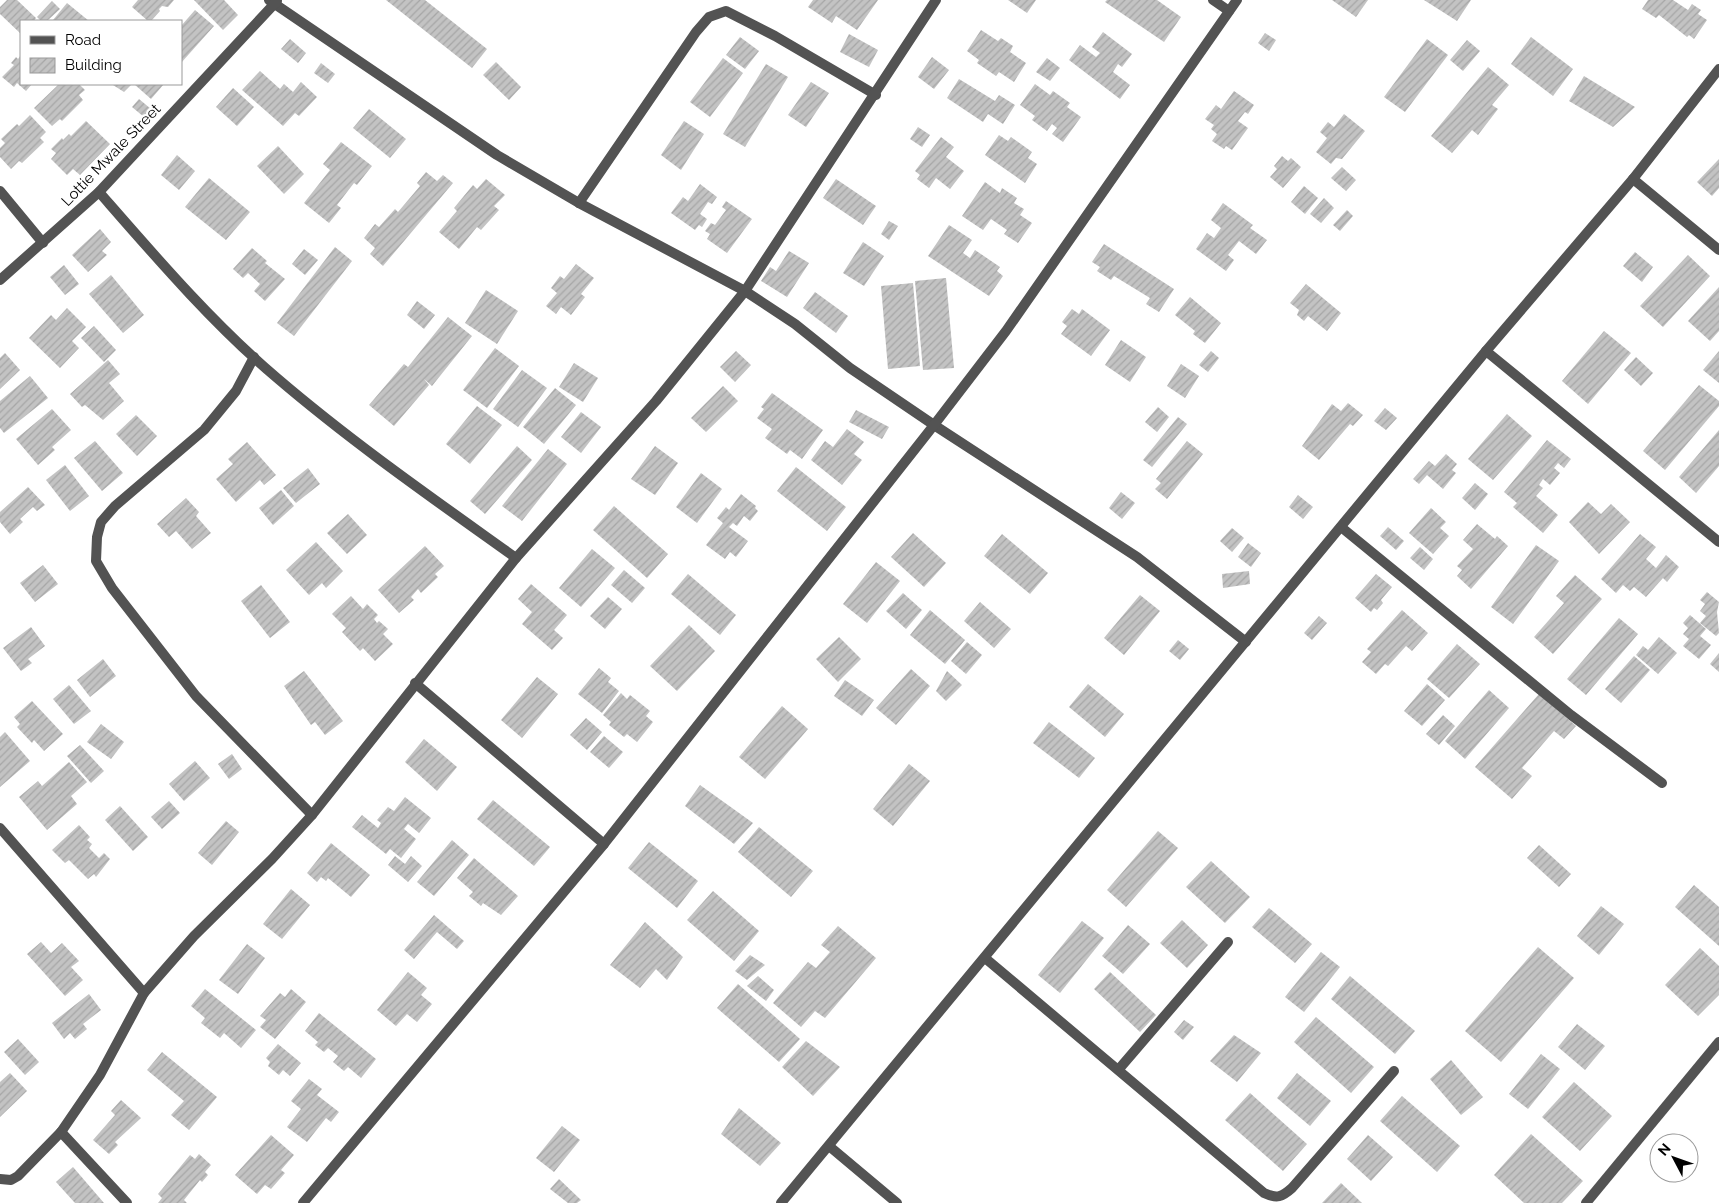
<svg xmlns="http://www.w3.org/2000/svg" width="1719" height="1203" font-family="Raleway,sans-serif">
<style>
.building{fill:url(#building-hatch)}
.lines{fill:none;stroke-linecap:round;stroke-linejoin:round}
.minor{stroke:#535353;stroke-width:10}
.labels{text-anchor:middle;stroke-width:4.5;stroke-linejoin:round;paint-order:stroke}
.street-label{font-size:15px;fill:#000;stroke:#fff}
</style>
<defs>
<pattern id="building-hatch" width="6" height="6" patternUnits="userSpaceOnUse" patternTransform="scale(1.25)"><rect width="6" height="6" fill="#c3c3c3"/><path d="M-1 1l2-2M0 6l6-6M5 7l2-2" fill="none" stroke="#a6a6a6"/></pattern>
</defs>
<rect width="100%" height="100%" fill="#fff"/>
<g class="building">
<path d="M7 0H17L36 18 34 21H21V34L0 14V7Z"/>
<path d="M138 0H174L168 7 162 6 159 9 160 11 151 21H148L132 7Z"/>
<path d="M194 0H224L238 15 223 30Z"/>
<path d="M386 0H425L487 49 472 68Z"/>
<path d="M813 0H878L857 30 836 16 832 23 808 7Z"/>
<path d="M1008 0H1036L1027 13Z"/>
<path d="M1107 0H1157L1181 17 1164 42 1105 2Z"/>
<path d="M1332 0H1368L1356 17Z"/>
<path d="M1424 0H1471L1457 21Z"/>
<path d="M1648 0H1673L1688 10 1692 4 1701 10 1698 14 1707 20 1694 39 1689 35 1687 37 1659 15 1656 18 1642 9Z"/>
<path d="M52 1 60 9 47 21H41L37 17Z"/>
<path d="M67 3 89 21 53 20Z"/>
<path d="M195 10 214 26 181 63V26Z"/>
<path d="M981 30 998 41 1001 38 1013 46 1010 52 1026 63 1014 82 999 72 996 76 977 63 979 60 967 51Z"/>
<path d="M1103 32 1132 54 1122 67 1118 64 1113 72 1130 85 1120 99 1069 60 1080 45 1096 57 1100 53 1092 47Z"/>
<path d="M1265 33 1276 40 1269 51 1258 43Z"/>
<path d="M849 34 878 50 869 67 840 52Z"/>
<path d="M740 37 759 51 745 69 726 55Z"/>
<path d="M1531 37 1573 69 1553 96 1511 64Z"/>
<path d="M290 39 306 53 298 63 281 49Z"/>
<path d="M1427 39 1448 55 1405 112 1384 97Z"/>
<path d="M1467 40 1480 51 1463 71 1450 60Z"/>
<path d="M21 55V84H32L26 91 17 83 14 87 2 77 14 65 11 63 16 57 18 59Z"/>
<path d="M932 57 949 70 934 89 918 77Z"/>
<path d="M723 58 743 73 710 117 690 102Z"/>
<path d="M1047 58 1060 68 1050 81 1036 72Z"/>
<path d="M496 62 521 87 509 100 483 75Z"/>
<path d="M321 63 335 74 328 83 314 73Z"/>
<path d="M766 64 788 77 745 147 723 134Z"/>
<path d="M1488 67 1509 85 1492 105 1498 109 1478 135 1472 130 1452 153 1431 136Z"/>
<path d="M260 71 280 89 284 84 293 92 301 82 317 97 299 116 295 113 283 126 242 90Z"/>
<path d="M1584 76 1635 107 1613 127 1569 101Z"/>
<path d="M959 79 995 101 999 95 1015 105 1003 124 988 114 983 122 947 98Z"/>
<path d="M811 82 829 93 806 127 788 115Z"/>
<path d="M59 84H79L85 90 79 95 83 100 62 121 60 119 52 126 34 108Z"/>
<path d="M115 84H132L124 92 113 85Z"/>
<path d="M134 84H164L151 99Z"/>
<path d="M1035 84 1050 95 1053 91 1070 103 1067 107 1081 117 1063 142 1052 134 1057 128 1052 124 1047 131 1032 120 1035 116 1020 105Z"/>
<path d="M233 88 254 107 237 126 216 107Z"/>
<path d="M1234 91 1254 105 1248 114 1245 112 1238 121 1248 128 1232 150 1226 146 1224 149 1212 141 1217 134 1211 129 1214 125 1205 119 1216 105 1221 109Z"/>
<path d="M139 99 151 109 144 117 132 107Z"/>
<path d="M369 109 406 139 390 158 353 128Z"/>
<path d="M1344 114 1365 131 1342 159 1336 158 1331 164 1316 152 1327 138 1320 132 1328 122 1334 127Z"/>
<path d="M30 115 46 132 40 138 44 142 22 163 19 161 11 169 0 157V148L5 143 1 139 17 124 19 126Z"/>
<path d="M86 121 110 144 80 175 73 169 67 175 51 159 56 153 51 149 62 138 63 140 69 134 71 136Z"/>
<path d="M684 121 704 134 681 170 661 155Z"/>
<path d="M918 127 930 135 922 147 910 139Z"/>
<path d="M999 135 1008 141 1011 137 1032 152 1028 158 1037 164 1025 183 985 155Z"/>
<path d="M941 137 954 147 946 157 964 171 950 189 936 178 929 188 917 179 920 175 915 171Z"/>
<path d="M341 142 372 166 357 185 354 183 337 205 341 208 329 223 304 203 330 170 323 164Z"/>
<path d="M278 146 304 174 284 194 257 166Z"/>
<path d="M177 155 195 171 179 190 161 175Z"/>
<path d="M1282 156 1288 161 1291 158 1301 167 1283 188 1270 177 1277 169 1274 166Z"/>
<path d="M1719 159V188L1712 196 1697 182Z"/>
<path d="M1342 167 1356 180 1346 191 1331 178Z"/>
<path d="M426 172 437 181 443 175 453 183 383 266 370 254 375 248 364 238 375 224 379 227 395 209 398 212 420 186 417 183Z"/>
<path d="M209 178 250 212 226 240 185 207Z"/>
<path d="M486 179 505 195 494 206 499 210 481 230 477 227 459 249 439 232 457 211 454 208 473 185 477 189Z"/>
<path d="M836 179 876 206 863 225 823 198Z"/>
<path d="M985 182 1000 193 1002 188 1017 198 1014 203 1024 209 1020 215 1032 223 1018 243 1004 234 1007 230 991 219 983 230 962 216Z"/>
<path d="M700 184 717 197 712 204 708 202 700 214 707 219 702 227 699 225 695 230 671 213 683 197 688 201Z"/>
<path d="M1304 186 1318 198 1305 214 1291 202Z"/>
<path d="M1324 198 1334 208 1321 223 1310 214Z"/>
<path d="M726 201 752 219 727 253 707 239 710 234 705 231 711 223 715 225 726 210 722 207Z"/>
<path d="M1223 203 1253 225 1250 228 1267 240 1256 254 1239 241 1228 255 1234 260 1226 271 1196 249 1207 233 1214 238 1221 228 1211 220Z"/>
<path d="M1347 210 1353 216 1340 231 1333 225Z"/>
<path d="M889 221 898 226 889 240 881 234Z"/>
<path d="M949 225 972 240 963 253 970 258 975 250 1000 267 997 271 1003 276 989 296 928 256Z"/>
<path d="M100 229 111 242 102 251 107 255 88 272 72 255Z"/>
<path d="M863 242 884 256 864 286 843 273Z"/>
<path d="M1104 244 1174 289 1159 312 1146 304 1150 298 1114 276 1111 280 1097 271 1100 267 1092 262Z"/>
<path d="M335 247 352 261 294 336 277 323Z"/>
<path d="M252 248 267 261 265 263 285 279 265 301 254 291 260 284 248 273 243 278 233 269Z"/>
<path d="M304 249 318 260 305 275 292 264Z"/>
<path d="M789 251 809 263 787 297 761 281 770 267 776 271Z"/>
<path d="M1635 252 1653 267 1642 282 1623 266Z"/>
<path d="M1688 255 1710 276 1663 327 1640 306Z"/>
<path d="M576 264 594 278 581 294 585 297 571 315 561 307 556 314 546 306 557 293 551 288 560 276 564 279Z"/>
<path d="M64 265 79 284 65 295 50 277Z"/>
<path d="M111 275 144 315 123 333 89 294Z"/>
<path d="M946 278 954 368 923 370 915 281Z"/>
<path d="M913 283 920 366 888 369 881 286Z"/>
<path d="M1306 284 1341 313 1327 331 1308 316 1304 321 1297 315 1299 310 1290 303Z"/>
<path d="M1719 287V331L1710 341 1688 321Z"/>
<path d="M486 290 518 311 497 344 465 323Z"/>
<path d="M815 292 848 316 836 333 803 308Z"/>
<path d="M1190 297 1221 323 1205 343 1193 334 1195 331 1175 315Z"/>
<path d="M417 301 435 315 424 329 407 315Z"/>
<path d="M67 308 86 327 72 341 79 348 60 368 29 338 51 315 56 320Z"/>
<path d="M1072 309 1079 314 1082 309 1110 330 1091 356 1061 334 1067 326 1062 322Z"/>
<path d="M448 317 472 336 432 386 424 379 429 385 394 426 369 405 404 364 408 367Z"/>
<path d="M94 326 116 350 104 362 81 338Z"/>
<path d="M1604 331 1631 353 1588 404 1562 381Z"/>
<path d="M1121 340 1146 357 1130 382 1105 365Z"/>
<path d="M495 348 519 366 487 408 463 390Z"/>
<path d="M736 351 751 365 735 382 720 367Z"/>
<path d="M1211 351 1219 358 1208 372 1199 365Z"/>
<path d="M1719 351V383L1703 370Z"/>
<path d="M5 353 20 370 0 389V358Z"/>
<path d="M1636 357 1653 373 1641 386 1624 370Z"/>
<path d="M108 360 120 374 109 383 124 401 103 420 85 405 82 407 70 394Z"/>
<path d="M574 363 598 378 583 402 559 387Z"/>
<path d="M1181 364 1199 376 1185 398 1167 386Z"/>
<path d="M522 370 547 388 518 427 493 409Z"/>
<path d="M30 376 48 398 4 433 0 428V401Z"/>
<path d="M1699 385 1719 401V406L1665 470 1643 451Z"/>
<path d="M723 386 738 401 706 432 691 418Z"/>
<path d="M555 388 576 405 544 444 523 427Z"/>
<path d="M772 393 823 430 802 459 790 450 787 454 765 438 772 429 757 418 764 409 761 407Z"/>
<path d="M1348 403 1363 415 1353 426 1350 424 1319 460 1302 446 1332 404 1341 411Z"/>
<path d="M477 406 502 425 470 464 446 444Z"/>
<path d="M1158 407 1169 417 1157 432 1145 422Z"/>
<path d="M1385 408 1397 418 1386 430 1374 421Z"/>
<path d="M52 409 71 430 52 447 55 450 38 465 16 439Z"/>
<path d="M856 410 889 427 882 439 849 422Z"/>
<path d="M581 412 601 427 581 453 561 437Z"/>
<path d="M1507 414 1532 436 1493 480 1468 459Z"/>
<path d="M136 415 157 436 137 456 116 434Z"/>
<path d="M1178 417 1187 424 1152 467 1143 460Z"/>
<path d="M847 429 864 442 854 454 862 460 842 485 811 460 825 441 833 447Z"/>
<path d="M1719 430V466L1696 493 1679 477Z"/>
<path d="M1547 440 1571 459 1564 468 1558 463 1554 468 1560 473 1550 485 1543 479 1539 485 1543 488 1536 496 1558 515 1543 533 1513 507 1517 503 1504 492Z"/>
<path d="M95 441 123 473 102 491 74 458Z"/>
<path d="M1187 441 1203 454 1167 499 1155 489 1161 483 1156 479Z"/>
<path d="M247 442 276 475 264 485 260 480 236 502 216 479 233 464 228 459Z"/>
<path d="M517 446 532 460 485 514 470 501Z"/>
<path d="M655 446 678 463 655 495 631 479Z"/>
<path d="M548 449 567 464 522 521 502 506Z"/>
<path d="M1446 454 1457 464 1452 470 1456 473 1443 489 1427 475 1419 484 1413 479 1429 461 1435 466Z"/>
<path d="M65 465 89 496 70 511 46 480Z"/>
<path d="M796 467 846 507 827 531 777 491Z"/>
<path d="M308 468 320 484 296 503 283 488Z"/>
<path d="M701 473 722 489 697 523 676 507Z"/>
<path d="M1475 483 1488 494 1475 510 1462 498Z"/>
<path d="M28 487 45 505 37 511 33 507 20 519 23 522 10 534 0 522V512Z"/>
<path d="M281 490 294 506 273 525 259 508Z"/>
<path d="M1121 492 1135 503 1122 519 1109 508Z"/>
<path d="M741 494 756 506 755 508 758 511 750 521 744 516 737 526 733 523 729 527 748 541 736 557 730 552 725 559 706 545 723 523 717 518 726 507 729 510Z"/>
<path d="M1298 495 1313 507 1303 519 1289 507Z"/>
<path d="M186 498 199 512 196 516 211 533 192 549 176 531 169 537 157 524Z"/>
<path d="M1588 502 1601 514 1611 504 1630 522 1599 554 1569 522Z"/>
<path d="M614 506 668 554 647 578 593 530Z"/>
<path d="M1431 508 1446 522 1440 528 1449 536 1433 554 1409 533Z"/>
<path d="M348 514 367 535 347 554 327 533Z"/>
<path d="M1477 524 1495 539 1497 536 1508 546 1471 589 1457 576 1462 570 1457 566 1473 549 1463 540Z"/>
<path d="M1388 527 1404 541 1396 550 1380 536Z"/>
<path d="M1232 528 1244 538 1232 552 1220 541Z"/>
<path d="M913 533 946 563 924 587 891 557Z"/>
<path d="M1002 534 1048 573 1030 594 984 556Z"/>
<path d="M1640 534 1656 547 1646 559 1656 568 1666 555 1679 567 1667 582 1663 578 1646 597 1634 587 1630 591 1623 585 1616 593 1601 579Z"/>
<path d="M316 542 343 571 326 588 322 583 309 595 286 570Z"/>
<path d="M1248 543 1261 553 1251 567 1238 557Z"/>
<path d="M1536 545 1559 561 1513 624 1491 607Z"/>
<path d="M425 546 444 566 435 574 438 577 421 593 418 589 411 597 414 600 399 613 378 590Z"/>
<path d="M1420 547 1433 559 1424 570 1410 558Z"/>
<path d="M592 549 615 568 581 607 559 588Z"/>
<path d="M876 562 900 581 867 623 843 604Z"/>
<path d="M43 565 58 584 35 602 20 583Z"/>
<path d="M624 570 645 588 632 603 611 585Z"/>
<path d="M1249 571 1250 584 1223 588 1222 574Z"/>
<path d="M688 574 736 615 720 635 671 594Z"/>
<path d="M1376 574 1392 587 1381 600 1383 603 1377 610 1374 608 1371 612 1355 598Z"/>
<path d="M1575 575 1602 599 1553 654 1534 637 1564 603 1556 596Z"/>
<path d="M531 584 567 615 554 630 563 638 552 650 522 624 532 612 518 599Z"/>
<path d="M261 585 290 622 270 638 241 601Z"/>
<path d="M1707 592 1719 602 1717 612 1719 633 1716 636 1700 623 1706 616 1700 611 1705 604 1700 600Z"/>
<path d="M903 593 922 610 906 629 886 611Z"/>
<path d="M1140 595 1160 611 1124 655 1104 638Z"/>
<path d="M351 596 363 609 367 604 378 615 374 619 377 623 379 621 388 629 383 634 393 644 375 661 363 648 360 651 342 632 346 628 332 614Z"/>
<path d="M608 597 622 609 605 629 590 616Z"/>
<path d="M980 602 1011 629 994 648 964 621Z"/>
<path d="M930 610 965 640 945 664 910 635Z"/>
<path d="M1402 610 1428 633 1412 651 1406 646 1388 666 1385 664 1376 674 1362 662 1371 652 1367 649Z"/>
<path d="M1690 615 1706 629 1700 636 1711 645 1699 659 1683 646 1689 639 1683 634 1688 628 1683 623Z"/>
<path d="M1319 616 1327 623 1312 640 1304 633Z"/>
<path d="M1619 618 1638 634 1586 695 1567 679Z"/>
<path d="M689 625 715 651 677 691 650 666Z"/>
<path d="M31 627 45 646 28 659 32 663 21 671 3 648Z"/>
<path d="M839 637 861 659 838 682 816 659Z"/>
<path d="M1659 637 1677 653 1658 674 1636 655 1643 646 1648 650Z"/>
<path d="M1178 640 1189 649 1180 660 1169 651Z"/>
<path d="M967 642 982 655 966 674 951 661Z"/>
<path d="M1457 644 1480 664 1449 698 1427 679Z"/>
<path d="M1719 653V672L1710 664Z"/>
<path d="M1634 656 1650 670 1621 703 1605 689Z"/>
<path d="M103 659 116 676 90 697 77 680Z"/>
<path d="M599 668 611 678 608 682 619 691 602 713 578 694Z"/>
<path d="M911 669 930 686 896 725 876 708Z"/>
<path d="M304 671 343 721 325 735 315 722 311 725 284 686Z"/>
<path d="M947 671 962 685 946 701 936 691Z"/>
<path d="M537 677 558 694 522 738 501 720Z"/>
<path d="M845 680 874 700 862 716 834 696Z"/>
<path d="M1088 684 1124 714 1105 737 1069 707Z"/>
<path d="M1427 684 1445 700 1422 726 1404 711Z"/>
<path d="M69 685 91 711 74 724 53 699Z"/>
<path d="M1489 690 1509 708 1465 759 1445 741Z"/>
<path d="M621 693 627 699 630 695 650 711 646 716 653 722 637 742 627 734 624 737 609 725 611 722 603 715Z"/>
<path d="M1539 694 1576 726 1564 739 1554 731 1522 768 1532 776 1512 799 1475 767Z"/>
<path d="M32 701 63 734 44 751 34 740 32 743 17 727 20 724 14 717Z"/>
<path d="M782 706 808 729 765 779 739 757Z"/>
<path d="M1443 715 1455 726 1439 745 1426 734Z"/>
<path d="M586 718 602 732 587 750 570 735Z"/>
<path d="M1049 722 1095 758 1079 778 1033 743Z"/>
<path d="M101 724 124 742 111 759 87 742Z"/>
<path d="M5 732 30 761 0 787V737Z"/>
<path d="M604 736 623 752 609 768 590 752Z"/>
<path d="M424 739 457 767 437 791 405 762Z"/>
<path d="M80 745 104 771 91 783 67 756Z"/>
<path d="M232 754 242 769 229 779 218 764Z"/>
<path d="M195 761 210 778 184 801 169 784Z"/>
<path d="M69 762 87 782 71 796 77 804 47 830 19 797 38 781 42 786Z"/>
<path d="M909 764 930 781 893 826 873 809Z"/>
<path d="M700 785 753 823 734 844 685 806Z"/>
<path d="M405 797 431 818 419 833 408 824 404 829 416 839 401 858 390 849 386 854 352 827 362 815 378 828 381 823 377 820 388 807 394 811Z"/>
<path d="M493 800 550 847 534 866 477 819Z"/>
<path d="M169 801 180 813 162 829 151 817Z"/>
<path d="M120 806 148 837 133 851 105 820Z"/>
<path d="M226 821 239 832 212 865 198 853Z"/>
<path d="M79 825 90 837 87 840 92 844 89 848 99 858 104 853 110 859 96 877 94 874 88 879 69 860 65 863 52 850Z"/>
<path d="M759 827 813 871 791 897 738 852Z"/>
<path d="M1158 831 1178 848 1126 907 1107 890Z"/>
<path d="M452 840 469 855 434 896 417 882Z"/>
<path d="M649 842 698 881 677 908 628 868Z"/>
<path d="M331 843 370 875 351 897 328 878 326 881 321 877 317 882 307 873Z"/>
<path d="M1539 845 1571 874 1559 887 1527 858Z"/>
<path d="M395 856 405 864 411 856 422 866 408 882 388 865Z"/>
<path d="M474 858 518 896 501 915 483 903 481 906 469 896 473 892 457 878Z"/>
<path d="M1211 861 1250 897 1225 923 1186 887Z"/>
<path d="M1694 885 1719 907V946L1675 907Z"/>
<path d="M291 889 310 905 282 939 263 924Z"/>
<path d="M713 891 759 931 734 961 687 920Z"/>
<path d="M1601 906 1624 924 1599 955 1577 936Z"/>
<path d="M1269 908 1312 944 1295 963 1252 927Z"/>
<path d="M434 915 464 941 457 949 437 932 414 959 404 950Z"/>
<path d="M1182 920 1208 945 1187 968 1160 943Z"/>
<path d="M1082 921 1104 938 1060 993 1038 975Z"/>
<path d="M645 922 683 957 667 980 656 969 640 988 610 965Z"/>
<path d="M1128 925 1150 944 1123 974 1102 956Z"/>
<path d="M838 926 876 958 825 1018 815 1011 801 1027 773 1003 808 962 816 968 830 952 821 945Z"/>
<path d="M41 942 51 953 62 943 79 961 71 967 83 980 65 996 27 954Z"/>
<path d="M247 944 265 958 238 994 219 980Z"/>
<path d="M1538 947 1574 978 1501 1062 1465 1031Z"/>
<path d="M1700 948 1719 966V995L1698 1016 1665 985Z"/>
<path d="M1321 952 1340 967 1304 1012 1285 997Z"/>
<path d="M750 955 765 965 747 980 735 971Z"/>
<path d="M408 972 427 988 421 995 432 1004 417 1022 407 1014 396 1026 377 1010Z"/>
<path d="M1110 972 1156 1015 1140 1032 1094 989Z"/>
<path d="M758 976 774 990 766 1001 747 986Z"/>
<path d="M1350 976 1415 1031 1395 1054 1331 999Z"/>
<path d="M738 984 800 1039 779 1062 717 1008Z"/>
<path d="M205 989 256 1030 241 1048 224 1033 220 1038 201 1023 205 1018 191 1006Z"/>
<path d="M291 989 306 1002 275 1039 260 1027 266 1020 260 1016 280 993 285 997Z"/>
<path d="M89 994 101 1010 83 1024 87 1029 75 1039 70 1033 64 1039 52 1023Z"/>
<path d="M319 1013 376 1059 361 1078 348 1067 344 1071 333 1062 338 1056 328 1048 324 1052 315 1045 318 1042 305 1031Z"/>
<path d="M1316 1017 1374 1067 1351 1093 1294 1042Z"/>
<path d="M1184 1020 1194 1027 1183 1040 1174 1032Z"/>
<path d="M1577 1024 1605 1046 1585 1070 1558 1047Z"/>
<path d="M1234 1035 1261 1053 1237 1082 1210 1061Z"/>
<path d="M18 1039 39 1062 25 1075 4 1052Z"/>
<path d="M806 1041 840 1067 813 1096 782 1067Z"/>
<path d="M278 1044 301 1063 290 1076 283 1070 279 1075 268 1066 270 1062 266 1058Z"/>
<path d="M162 1052 217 1097 189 1130 171 1115 184 1101 147 1070Z"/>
<path d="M1541 1054 1560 1069 1528 1109 1509 1094Z"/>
<path d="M1451 1060 1483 1097 1461 1115 1430 1079Z"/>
<path d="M10 1073 27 1091 0 1117V1082Z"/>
<path d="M1297 1073 1331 1101 1310 1126 1277 1098Z"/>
<path d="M309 1079 322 1089 317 1095 339 1112 331 1122 326 1118 307 1142 287 1127 301 1109 291 1101Z"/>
<path d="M1574 1082 1612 1116 1580 1151 1542 1117Z"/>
<path d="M1250 1093 1307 1144 1283 1171 1225 1120Z"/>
<path d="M1402 1096 1460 1146 1437 1172 1380 1121Z"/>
<path d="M121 1100 141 1118 115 1142 118 1145 109 1154 93 1140 115 1115 111 1111Z"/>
<path d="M739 1108 781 1143 760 1166 721 1134Z"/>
<path d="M562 1126 580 1140 554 1172 536 1158Z"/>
<path d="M1531 1134 1583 1181 1562 1203H1524L1494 1175Z"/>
<path d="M271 1135 294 1155 281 1170 285 1173 271 1189 265 1185 257 1194 235 1175Z"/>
<path d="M1368 1135 1393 1157 1371 1181 1347 1159Z"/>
<path d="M199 1154 211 1165 205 1172 208 1175 202 1182 200 1180 184 1200 187 1203H158L162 1198 158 1194 190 1155 195 1159Z"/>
<path d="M73 1167 104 1203H75L56 1182Z"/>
<path d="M559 1179 581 1200 577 1203H568L550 1189Z"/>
<path d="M1341 1183 1362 1203H1322Z"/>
</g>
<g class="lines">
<g class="minor">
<path d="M269 0 497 155 579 203 745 291 795 324 850 368 934 425 1137 557 1246 642"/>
<path d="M1213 0 1229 11"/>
<path d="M1633 179 1719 250"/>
<path d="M0 191 43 243"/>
<path d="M99 192C154 255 213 324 277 378 353 443 435 500 516 558"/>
<path d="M579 203 696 32 709 17 726 11 775 36 876 95"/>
<path d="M0 280 99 192 277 1"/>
<path d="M1486 351 1719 542"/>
<path d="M254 357 236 391 204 430 115 506 101 522 97 537 96 561 112 588 196 696 312 815"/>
<path d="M1341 527 1571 715 1662 783"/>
<path d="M415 683 604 844"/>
<path d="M0 828 144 993"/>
<path d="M985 958 1264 1193C1277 1199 1282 1197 1292 1188L1394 1071"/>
<path d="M1119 1069 1228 942"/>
<path d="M61 1132 127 1203"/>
<path d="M829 1146 897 1203"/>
<path d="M0 1179 11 1180 18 1176 61 1132 100 1075 144 993 194 936 272 859 312 815 516 558 656 401 745 291 936 0"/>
<path d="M303 1203 604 844 934 425 1006 331 1237 0"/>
<path d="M781 1203 1486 351 1633 179 1719 69"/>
<path d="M1586 1203 1719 1042"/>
</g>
</g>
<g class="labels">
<g class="street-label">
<text transform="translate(111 155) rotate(-46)" y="5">Lottie Mwale Street</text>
</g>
</g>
<rect x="20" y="20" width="162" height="65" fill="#ffffff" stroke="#999999"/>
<rect x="30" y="36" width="25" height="8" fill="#535353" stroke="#999999"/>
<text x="65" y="45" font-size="15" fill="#000000">Road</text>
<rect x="30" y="58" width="25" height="15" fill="url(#building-hatch)" stroke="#999999"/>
<text x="65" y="70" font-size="15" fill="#000000">Building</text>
<g transform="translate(1674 1158) rotate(311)"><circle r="24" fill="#ffffff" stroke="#999999"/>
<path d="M0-4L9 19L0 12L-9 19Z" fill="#000000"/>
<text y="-8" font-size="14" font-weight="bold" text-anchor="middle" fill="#000000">N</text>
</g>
</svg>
